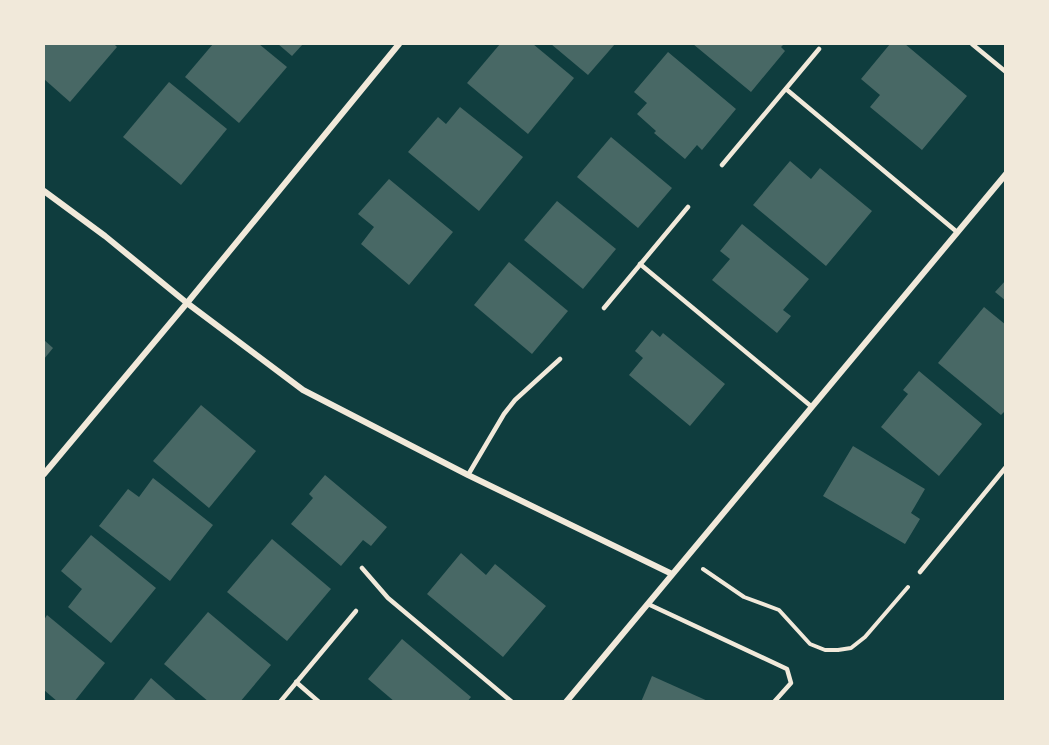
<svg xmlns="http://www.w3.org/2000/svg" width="1049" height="745" font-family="'Golos Text',sans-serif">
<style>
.building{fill:#486865}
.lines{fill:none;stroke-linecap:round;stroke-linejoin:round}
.path{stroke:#f1e9da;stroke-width:4}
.service{stroke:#f1e9da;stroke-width:4.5}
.minor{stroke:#f1e9da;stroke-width:6}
</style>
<rect width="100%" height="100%" fill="#0f3d3e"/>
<g class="building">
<path d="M44 44H114L117 47 70 102 44 79Z"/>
<path d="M213 44H259L287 67 239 123 185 77Z"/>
<path d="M278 44H303L292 56Z"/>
<path d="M500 44H533L574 78 528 134 467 83Z"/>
<path d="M551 44H615L588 75Z"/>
<path d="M693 44H784L781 47 785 51 751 92Z"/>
<path d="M890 44H905L967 96 922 150 870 107 880 95 861 79Z"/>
<path d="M668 52 736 109 702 150 697 145 685 159 654 133 656 131 637 114 647 103 634 92Z"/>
<path d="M169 82 227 129 181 185 123 137Z"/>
<path d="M460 107 523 157 479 211 408 152 438 117 446 124Z"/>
<path d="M611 137 672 188 638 228 577 177Z"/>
<path d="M790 161 811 179 820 168 872 211 826 266 753 205Z"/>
<path d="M389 179 453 232 409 285 361 244 374 227 358 214Z"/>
<path d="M557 201 616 249 583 289 524 240Z"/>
<path d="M742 224 809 279 783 310 791 316 777 333 712 280 730 259 720 251Z"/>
<path d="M509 262 568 311 532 354 474 305Z"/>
<path d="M1006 280V301L995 292Z"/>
<path d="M984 307 1006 325V410L1001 415 938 363Z"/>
<path d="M652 330 660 337 663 333 725 384 690 426 629 375 643 358 635 351Z"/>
<path d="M44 340 53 348 44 359Z"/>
<path d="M919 371 982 424 939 476 881 427 908 394 903 390Z"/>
<path d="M201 405 256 451 209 508 153 461Z"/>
<path d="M853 446 925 489 911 513 920 519 905 544 823 496Z"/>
<path d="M325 475 387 527 371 546 363 540 341 566 291 524 313 498 309 494Z"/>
<path d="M153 478 213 525 170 581 99 526 128 489 139 497Z"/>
<path d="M91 535 156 588 111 643 68 607 82 589 61 571Z"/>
<path d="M272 539 331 589 287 641 227 592Z"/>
<path d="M461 553 486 575 495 564 546 606 503 657 427 594Z"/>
<path d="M208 612 271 665 240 702H209L164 664Z"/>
<path d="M47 615 105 663 74 702H58L44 690V620Z"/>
<path d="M402 639 471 697 467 702H395L368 679Z"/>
<path d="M652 676 710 702H641Z"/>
<path d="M151 678 178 702H132Z"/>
</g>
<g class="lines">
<path class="path" d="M703 569 744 597 779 610 810 644 825 650H838L851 648 865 637 908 587"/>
<g class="service">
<path d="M972 44 1006 72"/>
<path d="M786 89 957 232"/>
<path d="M722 165 819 49"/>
<path d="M640 264 812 407"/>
<path d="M604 308 688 207"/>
<path d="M468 475 504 414 515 400 560 359"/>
<path d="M362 568 388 598 512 702"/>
<path d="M920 572 1006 467"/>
<path d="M648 604 787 669 791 683 774 702"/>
<path d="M296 682 319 702"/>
<path d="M280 702 356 611"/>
</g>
<g class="minor">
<path d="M44 191 105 236 187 303 303 390 468 475 672 574"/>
<path d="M44 474 187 303 399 44"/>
<path d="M566 702 1006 174"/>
</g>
</g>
<rect width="1049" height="745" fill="none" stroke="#f1e9da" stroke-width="90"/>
</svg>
